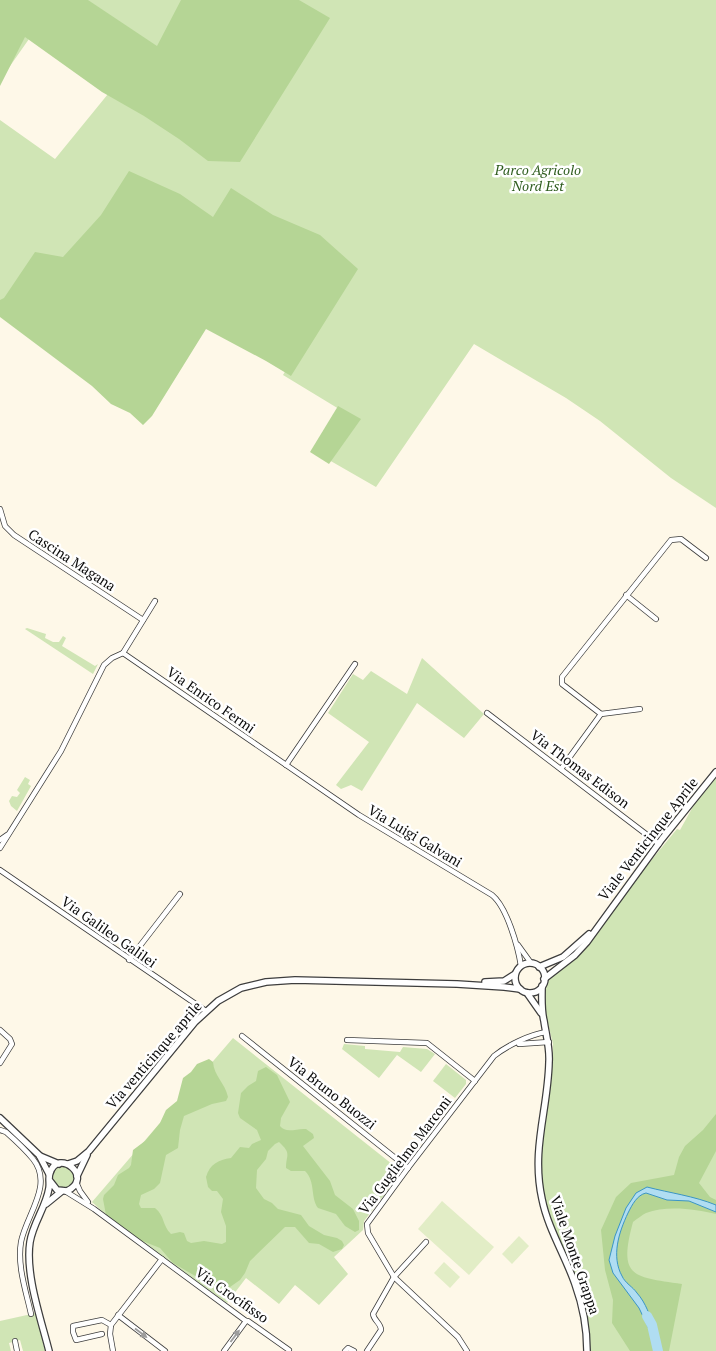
<svg xmlns="http://www.w3.org/2000/svg" width="716" height="1351" font-family="'PT Serif',serif">
<style>
.green{fill:#d0e5b5}
.forest{fill:#b5d595}
.pitch{fill:#e2edc6}
.water{fill:#b0ddf2;stroke:#3b95c5}
.lines{fill:none;stroke-linecap:round;stroke-linejoin:round}
.river{stroke:#b0ddf2;stroke-width:10}
.minor-casing{stroke:#3d3d3d;stroke-width:6}
.tertiary-casing{stroke:#3d3d3d;stroke-width:8}
.minor{stroke:#fff;stroke-width:4.5}
.tertiary{stroke:#fff;stroke-width:5.5}
.oneway{fill:#9d9d9d}
.labels{text-anchor:middle;stroke-width:5;stroke-linejoin:round;paint-order:stroke}
.park-label{font-size:14px;font-style:italic;fill:#2f5d1f;stroke:#fff}
.street-label{font-size:14px;fill:#0a0a0a;stroke:#fff}
</style>
<rect width="100%" height="100%" fill="#fef8e8"/>
<g class="green">
<path d="M0 0H716V508L671 478 600 421 566 398 474 344 376 487 322 456 339 409 283 375 318 315 208 230 71 279 0 313V120L55 159 108 94 29 39 3 76Z"/>
<path d="M27 628 46 634 45 638 53 642H59L63 636 66 638 62 646 95 666 98 664 93 674 25 629Z"/>
<path d="M422 658 484 714 464 738 417 703 362 791 351 785 341 789 336 785 369 742 328 713 353 674 363 680 371 671 407 694Z"/>
<path d="M25 777 30 780 28 784 31 786 17 811 11 806 9 801 12 796 17 797 20 793 17 790Z"/>
<path d="M716 778V1351H590L587 1317 583 1299 572 1270 560 1245 546 1206 540 1166 543 1123 551 1083 553 1044 543 1003V991L549 980 556 971 582 953 598 933 644 869 677 829 680 830 695 803Z"/>
<path d="M233 1038 397 1168 398 1177 364 1221 363 1230 334 1257 348 1274 319 1305 295 1285 279 1304 246 1278 227 1303 178 1269 103 1212 92 1202Z"/>
<path d="M344 1044 365 1046V1049L400 1052 403 1047 427 1049 435 1054 421 1072 397 1055 379 1078 342 1049Z"/>
<path d="M446 1064 466 1080V1084L455 1098 433 1081Z"/>
<circle cx="64" cy="1177" r="11"/>
<path d="M36 1313 45 1351H23L20 1340 9 1343 11 1351H0V1321Z"/>
</g>
<g class="forest">
<path d="M0 0H88L157 46 181 0H299L330 18 240 162 208 161 179 139 144 116 102 92 25 37 0 86Z"/>
<path d="M129 171 180 194 213 217 231 188 273 215 320 235 358 269 291 376 266 361 206 329 152 416 143 425 130 413 111 404 92 386 0 317V300L4 298 35 252 63 257 101 215Z"/>
<path d="M338 406 361 419 329 464 310 452Z"/>
<path d="M209 1059 213 1062C214 1076 225 1083 228 1097L226 1101 212 1104 184 1116 180 1130 178 1148 166 1155 160 1183 154 1189 141 1195 139 1204 141 1208H155C165 1216 162 1225 171 1234L180 1232 184 1233 187 1241 191 1243 204 1241 222 1244 226 1242V1226L221 1212 223 1199 217 1191H212L208 1187 206 1177C210 1164 218 1160 231 1158L240 1147 249 1148 252 1144 261 1140 257 1130 240 1118 238 1113 241 1093 248 1086 256 1081 258 1071 266 1067 277 1075 290 1102 281 1118 280 1126C286 1134 297 1128 306 1129L313 1134 314 1138 303 1146 330 1181 335 1195 353 1209 359 1221V1230L355 1232 345 1226 336 1214 318 1208C310 1197 316 1182 305 1171H291L286 1168C286 1154 292 1154 279 1142L275 1144 268 1151 266 1159 257 1170 256 1188 264 1199 272 1203 278 1209 301 1215 309 1226 324 1235 337 1238 342 1241 344 1245 342 1249 333 1252 319 1244 309 1243 295 1227H285L250 1261 245 1273 240 1280 220 1294 215 1292 209 1284 173 1263 160 1248 140 1240 106 1215 103 1199 104 1195 114 1185 118 1175 129 1168 131 1165 133 1150 145 1141 160 1123 166 1110 177 1101 183 1078 191 1072 197 1064Z"/>
<path d="M716 1114V1151L699 1183 710 1197 716 1200V1214C696 1209 666 1205 646 1213 642 1215 637 1219 633 1222 618 1277 632 1277 682 1284L669 1351H630L612 1323 613 1300 605 1270 601 1230 616 1197 631 1183 674 1175 679 1157 685 1146 703 1130Z"/>
</g>
<g class="pitch">
<path d="M442 1201 494 1247 469 1275 418 1229Z"/>
<path d="M519 1236 529 1246 512 1264 502 1254Z"/>
<path d="M444 1262 460 1277 450 1288 434 1273Z"/>
</g>
<path class="water" d="M647 1187C670 1193 694 1196 716 1205V1212L689 1201 667 1200 646 1193C637 1195 632 1205 628 1213 619 1232 611 1256 622 1276 625 1283 633 1287 637 1293 646 1303 650 1316 654 1328L649 1329 639 1308 613 1273 609 1260 615 1236 626 1208 636 1193Z"/>
<g class="lines">
<path class="river" d="M647 1316 652 1325 658 1351"/>
<defs>
<g id="minor">
<path d="M0 509 5 526 14 535 143 620"/>
<path d="M626 595 656 619"/>
<path d="M123 653 359 815 492 895C507 907 518 947 521 966"/>
<path d="M123 653 155 601"/>
<path d="M487 713 659 844"/>
<path d="M601 714 562 684V677L671 540 681 539 706 558"/>
<path d="M286 765 355 664"/>
<path d="M561 769 601 714 640 709"/>
<path d="M0 840 7 835"/>
<path d="M0 848 61 751 104 665 112 658 123 653"/>
<path d="M0 870 206 1011"/>
<path d="M518 945 531 963"/>
<path d="M129 960 180 894"/>
<path d="M0 1030 10 1039 12 1044 0 1063"/>
<path d="M242 1036 408 1168"/>
<path d="M347 1040 427 1043 475 1081"/>
<path d="M519 1044 549 1042"/>
<path d="M0 1130 6 1132C15 1140 25 1149 33 1159 54 1185 26 1215 21 1242 17 1266 26 1291 31 1314"/>
<path d="M76 1182 80 1191 88 1202"/>
<path d="M65 1191 94 1209 246 1321H248L289 1350"/>
<path d="M118 1315 165 1351"/>
<path d="M102 1334 76 1340 73 1332V1326L102 1320 111 1325"/>
<path d="M15 1341 17 1351"/>
<path d="M113 1351 110 1334 111 1325 162 1259"/>
<path d="M224 1351 246 1321"/>
<path d="M345 1351 348 1348 354 1351"/>
<path d="M367 1351 381 1330C381 1323 374 1321 373 1314L394 1277 426 1242"/>
<path d="M467 1351 458 1337 394 1277 368 1233 367 1224 408 1168 494 1056C508 1045 529 1035 546 1032"/>
</g>
<g id="tertiary">
<circle cx="530" cy="978" r="15"/>
<path d="M539 967 563 957 589 934"/>
<path d="M544 979 575 955 587 942 662 839 716 772"/>
<path d="M485 982 504 981 515 974"/>
<path d="M542 986C542 998 541 1009 544 1021 546 1035 550 1048 549 1062 548 1110 531 1149 542 1199 548 1229 565 1255 575 1284 583 1306 587 1327 587 1351"/>
<path d="M527 993 541 1013"/>
<path d="M0 1118 39 1155 49 1174"/>
<path d="M40 1156 59 1164"/>
<path d="M68 1164 77 1161 89 1151 195 1022 218 1001 241 988 266 982 295 980 457 984 504 987 520 989"/>
<path d="M77 1176 87 1155"/>
<path d="M46 1204 62 1191"/>
<path d="M49 1351C41 1319 25 1274 30 1242 33 1223 46 1207 49 1188 50 1183 48 1177 50 1173 58 1147 95 1178 67 1191L57 1190 50 1181"/>
</g>
</defs>
<use href="#minor" class="minor-casing"/>
<use href="#tertiary" class="tertiary-casing"/>
<use href="#minor" class="minor"/>
<use href="#tertiary" class="tertiary"/>
</g>
<defs><path id="oneway-solid" d="M-6-.8H1V-3.2L6.5 0L1 3.2V.8H-6Z" transform="scale(1.25)"/></defs>
<g class="oneway">
<use href="#oneway-solid" transform="translate(141 1333) rotate(37)"/>
<use href="#oneway-solid" transform="translate(235 1336) rotate(-53)"/>
</g>
<g class="labels">
<g class="park-label">
<text x="538" y="175">Parco Agricolo<tspan x="538" dy="16">Nord Est</tspan></text>
</g>
<g class="street-label">
<text transform="translate(72 560) rotate(33)" y="5">Cascina Magana</text>
<text transform="translate(211 700) rotate(35)" y="5">Via Enrico Fermi</text>
<text transform="translate(580 769) rotate(37)" y="5">Via Thomas Edison</text>
<text transform="translate(415 836) rotate(31)" y="5">Via Luigi Galvani</text>
<text transform="translate(648 839) rotate(-52)" y="5">Viale Venticinque Aprile</text>
<text transform="translate(109 932) rotate(35)" y="5">Via Galileo Galilei</text>
<text transform="translate(154 1055) rotate(-49)" y="5">Via venticinque aprile</text>
<text transform="translate(332 1093) rotate(38)" y="5">Via Bruno Buozzi</text>
<text transform="translate(405 1155) rotate(-53)" y="5">Via Guglielmo Marconi</text>
<text transform="translate(575 1255) rotate(71)" y="5">Viale Monte Grappa</text>
<text transform="translate(232 1295) rotate(35)" y="5">Via Crocifisso</text>
</g>
</g>
</svg>
